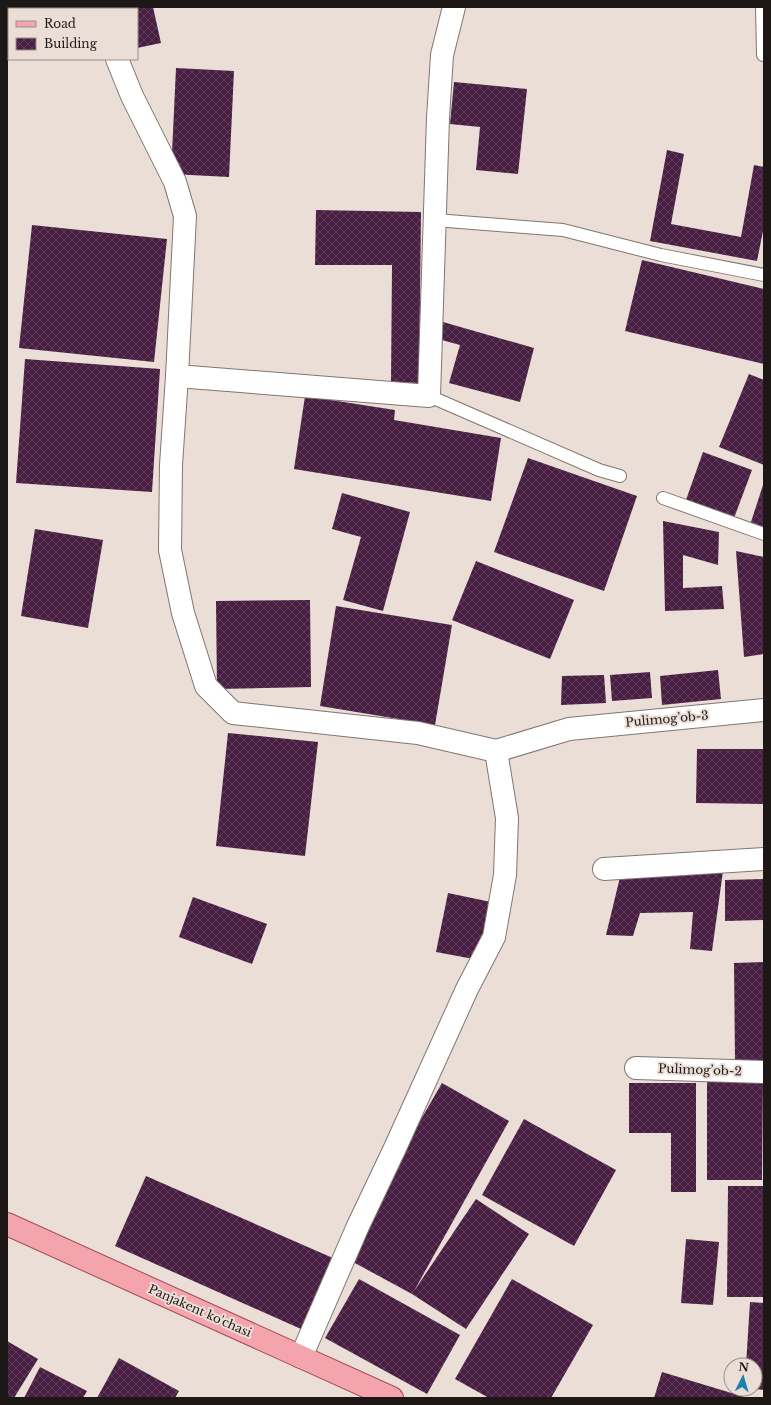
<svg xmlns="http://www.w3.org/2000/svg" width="771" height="1405" font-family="'Libre Baskerville',serif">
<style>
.building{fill:url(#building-cross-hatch)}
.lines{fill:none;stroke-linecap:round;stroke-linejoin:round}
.service-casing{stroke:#817670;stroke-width:14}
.minor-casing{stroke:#817670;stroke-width:24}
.primary-casing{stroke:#a44c55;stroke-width:24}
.service{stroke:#fff;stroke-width:12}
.minor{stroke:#fff;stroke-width:22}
.primary{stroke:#f4a4ad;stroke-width:22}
.labels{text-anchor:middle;stroke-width:4;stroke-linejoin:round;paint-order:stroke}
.street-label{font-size:12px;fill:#1d1816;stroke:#ebded7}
</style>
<defs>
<pattern id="building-cross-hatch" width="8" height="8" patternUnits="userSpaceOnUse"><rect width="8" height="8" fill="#481f43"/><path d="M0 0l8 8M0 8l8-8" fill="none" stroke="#5f3e5b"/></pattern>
</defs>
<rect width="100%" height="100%" fill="#ebded7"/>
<g class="building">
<path d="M110 7H153L161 43 137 48V9H110Z"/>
<path d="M176 68 234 71 229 177 171 174Z"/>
<path d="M454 82 527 89 518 174 476 170 480 127 450 124Z"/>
<path d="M667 150 684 154 671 224 741 237 754 165 764 167V226L757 261 650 241Z"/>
<path d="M316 210 421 212 419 383 391 382 392 265H315Z"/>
<path d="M32 225 167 239 154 362 19 348Z"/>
<path d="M642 260 764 289V364L625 331Z"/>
<path d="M443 322 534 348 520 402 449 383 460 345 438 339Z"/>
<path d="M25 359 160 369 152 492 16 483Z"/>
<path d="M749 374 764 380V465L719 447Z"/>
<path d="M305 396 395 410 394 420 501 438 491 501 294 469Z"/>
<path d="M703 452 752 470 734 518 686 500Z"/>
<path d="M528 458 637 496 604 591 494 552Z"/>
<path d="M764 482V529L750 525Z"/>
<path d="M342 493 410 512 383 611 343 600 361 537 332 529Z"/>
<path d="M663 521 719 532 718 565 683 555V588L722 586 724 609 665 611Z"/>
<path d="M35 529 103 540 88 628 21 616Z"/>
<path d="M736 551 764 557V654L744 657Z"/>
<path d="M476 561 574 600 550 659 452 620Z"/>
<path d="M310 600 311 687 217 689 216 601Z"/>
<path d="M336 606 452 625 435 725 320 706Z"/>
<path d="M718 670 721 699 662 705 660 676Z"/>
<path d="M650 672 652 698 612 701 610 675Z"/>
<path d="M604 675 606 703 561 705 562 676Z"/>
<path d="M228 733 318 742 305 856 216 846Z"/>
<path d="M697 749H764V804L696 803Z"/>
<path d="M723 871 712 951 690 949 693 912 640 913 633 936 606 935 621 873Z"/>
<path d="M764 879V920L725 921V880Z"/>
<path d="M448 893 491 902 479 960 436 952Z"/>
<path d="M193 897 267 924 252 964 179 937Z"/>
<path d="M764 962V1060H735L734 963Z"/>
<path d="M707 1080H763L762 1180H707Z"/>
<path d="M442 1083 509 1121 414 1291 476 1199 529 1234 466 1329 412 1294 342 1256Z"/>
<path d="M629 1083H696V1192H671V1133H629Z"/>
<path d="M524 1119 616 1170 574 1246 482 1195Z"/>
<path d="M146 1176 342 1262 310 1333 115 1246Z"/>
<path d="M728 1186H764V1297H727Z"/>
<path d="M686 1239 719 1242 713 1305 681 1303Z"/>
<path d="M359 1279 460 1335 427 1394 325 1338Z"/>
<path d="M512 1279 593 1325 551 1398H489L455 1379Z"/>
<path d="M750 1302 764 1303V1390L755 1389V1365H746Z"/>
<path d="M7 1341 38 1359 14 1398H7Z"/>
<path d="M119 1358 179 1391 175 1398H97Z"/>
<path d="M40 1367 87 1391 83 1398H24Z"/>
<path d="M662 1372 748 1398H654Z"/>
</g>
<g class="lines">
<defs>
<g id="service">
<path d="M762 7 763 55"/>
<path d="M435 220 563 230 661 255 764 275"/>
<path d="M429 396 599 470 620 476"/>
<path d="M663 498 764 534"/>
</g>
<g id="minor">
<path d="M95 7 96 9"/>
<path d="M117 59 132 96 175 182 185 216 177 376 429 396 438 118 442 55 454 7"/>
<path d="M177 376 171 465 170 550 183 613 206 686 233 713 418 733 496 751 507 818 505 875 494 937 467 989 395 1148 358 1226 301 1357"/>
<path d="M496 751 569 729 764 710"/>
<path d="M604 869 764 859"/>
<path d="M636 1068 764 1072"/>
</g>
<path id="primary" d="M7 1224 392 1398"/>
</defs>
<use href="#service" class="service-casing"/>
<use href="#minor" class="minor-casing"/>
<use href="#primary" class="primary-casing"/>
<use href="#service" class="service"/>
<use href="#minor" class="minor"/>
<use href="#primary" class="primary"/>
</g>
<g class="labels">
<g class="street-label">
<text transform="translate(667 719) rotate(-5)" y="4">Pulimog’ob-3</text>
<text transform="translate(700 1070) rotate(2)" y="4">Pulimog’ob-2</text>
<text transform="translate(200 1311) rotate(24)" y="4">Panjakent ko'chasi</text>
</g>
</g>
<rect width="771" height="1405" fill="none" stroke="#1d1816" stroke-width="16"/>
<rect x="8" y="8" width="130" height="52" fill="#ebded7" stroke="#998f8a"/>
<rect x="16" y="21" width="20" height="6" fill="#f4a4ad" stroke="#998f8a"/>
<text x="44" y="28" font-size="12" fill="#1d1816">Road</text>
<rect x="16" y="38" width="20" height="12" fill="url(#building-cross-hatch)" stroke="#998f8a"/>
<text x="44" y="48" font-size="12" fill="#1d1816">Building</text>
<g transform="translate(743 1377) rotate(5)"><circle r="19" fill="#ebded7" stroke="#998f8a"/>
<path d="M0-3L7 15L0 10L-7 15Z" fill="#1981aa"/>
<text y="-6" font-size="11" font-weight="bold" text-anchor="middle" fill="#1d1816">N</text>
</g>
</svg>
